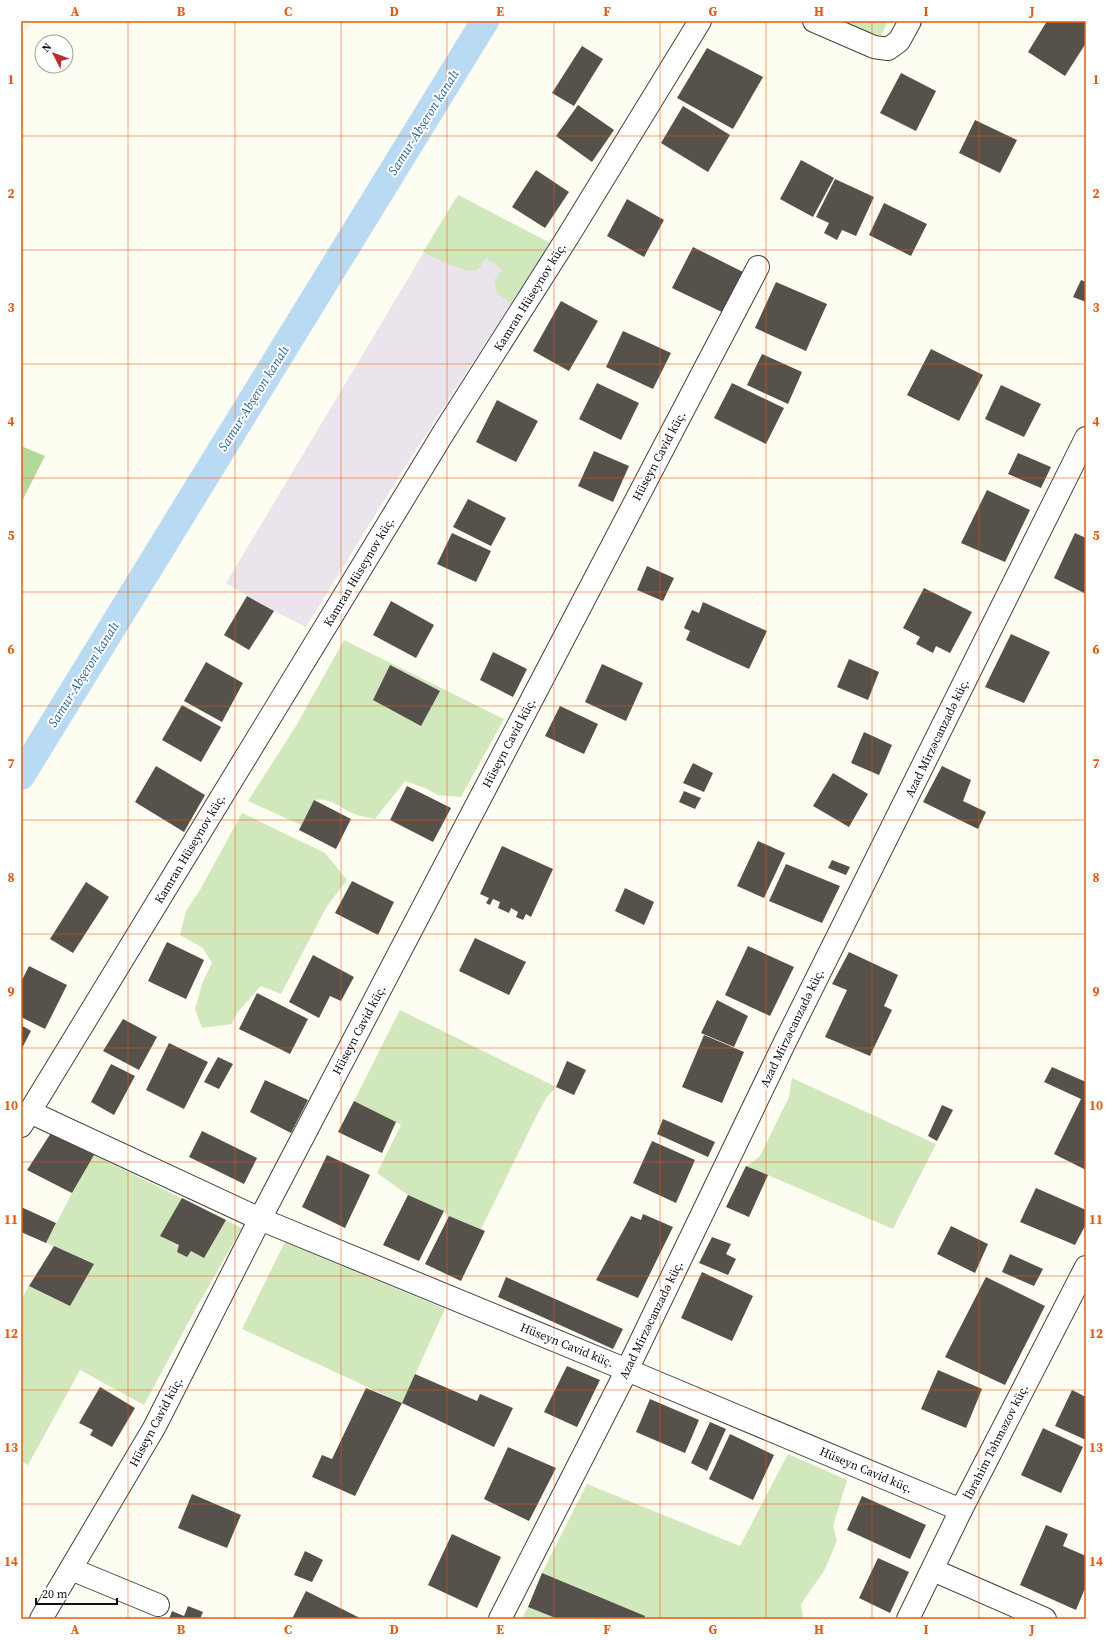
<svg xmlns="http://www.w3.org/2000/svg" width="1107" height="1640" font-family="'Source Serif 4',serif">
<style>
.industrial{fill:#ece4ed}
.green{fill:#d0e8bc}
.forest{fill:#b3d89c}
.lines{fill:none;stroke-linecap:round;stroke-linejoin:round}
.canal{stroke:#b8daf3;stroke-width:28}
.building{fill:#57514c}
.street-casing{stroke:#424242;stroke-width:24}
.street{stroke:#fff;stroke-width:22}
.grid{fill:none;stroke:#e8590c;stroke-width:1;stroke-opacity:0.55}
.labels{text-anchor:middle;stroke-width:4;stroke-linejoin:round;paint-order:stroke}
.street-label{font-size:12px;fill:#0f0f0f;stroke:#fff}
.water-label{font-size:13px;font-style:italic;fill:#1d5d9c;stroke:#fff}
.neatline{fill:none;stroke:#e8590c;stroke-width:1.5}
.grid-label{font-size:13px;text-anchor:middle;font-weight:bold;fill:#e8590c}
</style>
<rect width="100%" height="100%" fill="#fefdf1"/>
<path class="industrial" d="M458 195 550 243 398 478 306 627 274 611 226 583Z"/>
<g class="green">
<path d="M840 21H888L881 36 849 27Z"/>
<path d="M458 195 550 243 511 304 497 293 494 280 502 270 486 258C483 261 481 268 477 270 469 275 432 257 423 252Z"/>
<path d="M344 640 504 719 461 797 438 795 425 788 405 781 375 819C367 817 357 816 350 812 339 806 327 797 314 800L301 825 248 801 296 726Z"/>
<path d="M242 813 325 853 347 880 327 906 281 994 261 986 236 1014 232 1024 202 1028 195 1009 203 981 212 963 203 948 180 935 186 911 200 890Z"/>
<path d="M400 1010 556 1087 546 1098 535 1119 481 1229 449 1216 444 1211 408 1195 377 1173 401 1125 354 1101Z"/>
<path d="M792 1078 936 1144 893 1229 747 1166 760 1156 789 1097Z"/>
<path d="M94 1155 242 1228 195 1310 144 1405 80 1370 28 1465 21 1461V1300L29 1286 70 1306 94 1264 46 1243 72 1193Z"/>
<path d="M285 1242 445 1309 402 1403 242 1329Z"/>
<path d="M788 1454 847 1480 833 1526 837 1541 824 1571 801 1604 803 1619H644L542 1573 587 1484 740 1546Z"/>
<path d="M528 1607 558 1619H522Z"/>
</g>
<path class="forest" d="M21 446 45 456 21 503Z"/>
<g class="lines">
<path class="canal" d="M21 776 485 21"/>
</g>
<g class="building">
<path d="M1047 21H1086V43L1065 76 1028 52Z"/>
<path d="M582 46 603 59 574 106 552 93Z"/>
<path d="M707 48 763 77 733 129 677 98Z"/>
<path d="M901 73 936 91 916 131 880 113Z"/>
<path d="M578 105 614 130 592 162 556 136Z"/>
<path d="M683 106 730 135 708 172 661 143Z"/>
<path d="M975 120 1017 140 1000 173 959 153Z"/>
<path d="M801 160 834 178 813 217 780 199Z"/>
<path d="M536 170 569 192 545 228 512 207Z"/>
<path d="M835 179 874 197 856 236 842 230 837 240 824 233 829 223 816 217Z"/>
<path d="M627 199 664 220 644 257 607 236Z"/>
<path d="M884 203 927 224 911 256 869 235Z"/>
<path d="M693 247 743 272 722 312 672 288Z"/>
<path d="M1081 280 1086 282V302L1073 297Z"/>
<path d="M776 282 827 304 806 351 755 328Z"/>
<path d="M561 301 598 321 569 371 533 351Z"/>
<path d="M623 331 671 353 653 389 606 367Z"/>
<path d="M931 349 983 375 959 421 907 395Z"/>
<path d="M762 354 802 372 788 404 747 385Z"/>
<path d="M597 383 639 403 621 440 579 419Z"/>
<path d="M732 383 784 408 766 444 714 418Z"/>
<path d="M1001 385 1041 404 1024 437 985 419Z"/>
<path d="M497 400 538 421 516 462 476 442Z"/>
<path d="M594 451 629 466 613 502 578 486Z"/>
<path d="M1018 453 1051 467 1041 488 1008 474Z"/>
<path d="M987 490 1030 510 1005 562 961 543Z"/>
<path d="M468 499 506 518 491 546 453 527Z"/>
<path d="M452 533 491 551 476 582 437 564Z"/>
<path d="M1075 533 1086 538V594L1054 578Z"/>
<path d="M647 566 674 578 663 601 637 590Z"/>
<path d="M924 588 972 612 950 653 936 646 933 653 916 644 920 637 903 628Z"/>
<path d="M247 596 274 611 249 650 224 635Z"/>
<path d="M391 601 434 625 416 658 373 635Z"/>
<path d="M703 602 767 631 749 669 686 640 690 631 684 628 692 610 699 613Z"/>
<path d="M1011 634 1050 652 1024 703 985 687Z"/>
<path d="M493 652 527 669 513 697 480 680Z"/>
<path d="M849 659 879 672 868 700 837 687Z"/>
<path d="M206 662 243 683 222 722 184 701Z"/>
<path d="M602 664 643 683 626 721 585 702Z"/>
<path d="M390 665 440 691 421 726 373 700Z"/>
<path d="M182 705 221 727 201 762 162 740Z"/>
<path d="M560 706 598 724 584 754 545 736Z"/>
<path d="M864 732 892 745 879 775 851 763Z"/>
<path d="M693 763 713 773 704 792 683 783Z"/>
<path d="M156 766 205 795 184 832 135 802Z"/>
<path d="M942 766 971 780 963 801 986 812 978 829 923 802Z"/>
<path d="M833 773 868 794 849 827 813 806Z"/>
<path d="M407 786 451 808 433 842 390 820Z"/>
<path d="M684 791 701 798 695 809 679 802Z"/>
<path d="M314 800 351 819 336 849 299 830Z"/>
<path d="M758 841 785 853 764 898 737 886Z"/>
<path d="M502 846 553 869 531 917 526 914 523 920 516 917 518 912 511 908 509 913 498 908 500 902 493 899 490 905 486 903 489 898 480 894Z"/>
<path d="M832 860 850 867 846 875 828 868Z"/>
<path d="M786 864 840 886 822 923 769 901Z"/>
<path d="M352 881 394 902 378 935 335 913Z"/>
<path d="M86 882 109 897 73 953 50 939Z"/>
<path d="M625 888 654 902 644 925 615 911Z"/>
<path d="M475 938 526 962 509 995 459 971Z"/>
<path d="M167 942 204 960 186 999 148 981Z"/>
<path d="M748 946 794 967 770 1016 725 995Z"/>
<path d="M849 952 898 975 884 1006 892 1010 870 1056 825 1037 847 990 832 984Z"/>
<path d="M313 955 354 977 341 1001 330 996 319 1018 289 1002Z"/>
<path d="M29 966 67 985 45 1029 21 1017V982Z"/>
<path d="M257 993 308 1019 290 1054 239 1029Z"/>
<path d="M717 1000 748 1016 734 1047 701 1033Z"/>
<path d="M123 1019 157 1037 139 1070 103 1051Z"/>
<path d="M21 1025 31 1031 21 1050Z"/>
<path d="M704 1035 744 1052 722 1103 682 1087Z"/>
<path d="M169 1043 208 1062 184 1109 146 1090Z"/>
<path d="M218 1057 233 1064 219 1089 204 1082Z"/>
<path d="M567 1061 586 1070 574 1095 556 1087Z"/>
<path d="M111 1064 135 1076 114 1115 91 1102Z"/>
<path d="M1052 1067 1086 1082V1170L1054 1154 1081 1099 1044 1082Z"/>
<path d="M265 1080 308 1100 291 1133 250 1112Z"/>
<path d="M354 1101 396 1122 382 1153 338 1132Z"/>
<path d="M942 1105 953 1110 937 1141 928 1136Z"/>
<path d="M663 1119 715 1142 708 1157 657 1134Z"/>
<path d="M202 1131 257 1158 244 1184 189 1157Z"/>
<path d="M51 1133 94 1155 72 1193 27 1170Z"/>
<path d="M652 1141 695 1160 676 1203 633 1183Z"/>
<path d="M327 1155 370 1175 345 1228 302 1207Z"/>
<path d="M746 1166 768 1175 749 1217 726 1207Z"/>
<path d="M1036 1188 1086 1210V1224L1075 1245 1020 1222Z"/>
<path d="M408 1195 444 1211 419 1261 383 1245Z"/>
<path d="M182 1198 226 1220 204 1258 191 1251 187 1257 177 1252 179 1245 160 1236Z"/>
<path d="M21 1207 56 1223 46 1243 21 1232Z"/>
<path d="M643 1214 673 1227 638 1298 596 1280 631 1216 641 1220Z"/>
<path d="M449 1216 485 1231 461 1281 425 1264Z"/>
<path d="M951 1226 988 1244 975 1273 937 1254Z"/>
<path d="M712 1237 731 1244 726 1254 736 1259 728 1275 699 1263Z"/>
<path d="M54 1246 94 1264 70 1306 29 1286Z"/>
<path d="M1010 1254 1043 1269 1034 1286 1002 1272Z"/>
<path d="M702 1272 753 1296 732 1341 681 1318Z"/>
<path d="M506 1277 623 1329 613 1349 498 1297Z"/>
<path d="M986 1277 1045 1306 1005 1385 945 1357Z"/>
<path d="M567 1366 600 1380 577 1427 544 1412Z"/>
<path d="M938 1370 982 1389 966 1428 921 1409Z"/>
<path d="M415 1374 477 1401 480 1394 513 1408 494 1447 402 1403 355 1496 312 1477 322 1455 332 1459 366 1388 402 1403Z"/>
<path d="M100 1387 135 1408 112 1447 90 1435 93 1430 79 1423Z"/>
<path d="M1072 1390 1086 1397V1440L1055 1426Z"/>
<path d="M650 1399 699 1420 685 1453 636 1432Z"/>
<path d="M710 1422 726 1429 707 1471 691 1463Z"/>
<path d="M1043 1428 1083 1447 1061 1493 1021 1475Z"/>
<path d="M730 1434 774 1455 753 1500 709 1479Z"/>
<path d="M508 1447 556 1468 529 1521 484 1499Z"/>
<path d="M192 1494 241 1515 227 1548 178 1528Z"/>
<path d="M862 1496 926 1525 910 1559 847 1530Z"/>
<path d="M1046 1525 1068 1534 1063 1546 1086 1556V1586L1076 1610 1020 1585Z"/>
<path d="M452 1534 501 1557 477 1608 428 1585Z"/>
<path d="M305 1551 323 1560 312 1582 294 1575Z"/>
<path d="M878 1558 909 1572 890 1613 859 1598Z"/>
<path d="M542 1573 645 1616 644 1619H558L528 1607Z"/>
<path d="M306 1591 362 1619H292Z"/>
<path d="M188 1606 203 1612 200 1619H169L172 1611 184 1616Z"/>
</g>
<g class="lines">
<defs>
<g id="street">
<path d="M814 21 874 47 888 49 899 41 910 21"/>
<path d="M30 1112 260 1219 627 1370 961 1510"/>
<path d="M21 1126 444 432 567 238 700 21"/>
<path d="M71 1569 158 1605"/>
<path d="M933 1570 1045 1619"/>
<path d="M41 1619 154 1428 260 1219 758 267"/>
<path d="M500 1619 627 1370 784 1044 1086 438"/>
<path d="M908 1619 961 1510 1086 1267"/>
</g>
</defs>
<use href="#street" class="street-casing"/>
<use href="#street" class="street"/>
</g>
<path class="grid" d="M128 21V1619M235 21V1619M341 21V1619M447 21V1619M554 21V1619M660 21V1619M766 21V1619M872 21V1619M979 21V1619M21 136H1086M21 250H1086M21 364H1086M21 478H1086M21 592H1086M21 706H1086M21 820H1086M21 934H1086M21 1048H1086M21 1162H1086M21 1276H1086M21 1390H1086M21 1504H1086"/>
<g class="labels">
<g class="street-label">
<text transform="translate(530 297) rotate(-58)" y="4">Kamran Hüseynov küç.</text>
<text transform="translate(659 456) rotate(-62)" y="4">Hüseyn Cavid küç.</text>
<text transform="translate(359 572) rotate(-59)" y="4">Kamran Hüseynov küç.</text>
<text transform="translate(937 738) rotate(-64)" y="4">Azad Mirzəcanzadə küç.</text>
<text transform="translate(509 743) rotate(-62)" y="4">Hüseyn Cavid küç.</text>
<text transform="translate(190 849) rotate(-59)" y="4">Kamran Hüseynov küç.</text>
<text transform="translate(792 1028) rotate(-64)" y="4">Azad Mirzəcanzadə küç.</text>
<text transform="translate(359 1030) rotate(-62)" y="4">Hüseyn Cavid küç.</text>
<text transform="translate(651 1320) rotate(-64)" y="4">Azad Mirzəcanzadə küç.</text>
<text transform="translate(567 1345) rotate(22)" y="4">Hüseyn Cavid küç.</text>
<text transform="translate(156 1422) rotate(-62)" y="4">Hüseyn Cavid küç.</text>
<text transform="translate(996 1442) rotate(-63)" y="4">İbrahim Təhməzov küç.</text>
<text transform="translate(866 1470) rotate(23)" y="4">Hüseyn Cavid küç.</text>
</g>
<g class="water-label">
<text transform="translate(423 122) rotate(-58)" y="5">Samur-Abşeron kanalı</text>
<text transform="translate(253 398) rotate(-58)" y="5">Samur-Abşeron kanalı</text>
<text transform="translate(83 674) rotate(-58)" y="5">Samur-Abşeron kanalı</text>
</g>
</g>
<rect width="1107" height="1640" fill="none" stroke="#ffffff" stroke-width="44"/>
<g transform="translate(54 54) rotate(312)"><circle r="19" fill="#ffffff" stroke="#9f9f9f"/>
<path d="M0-3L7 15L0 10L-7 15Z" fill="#b92f2d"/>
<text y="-6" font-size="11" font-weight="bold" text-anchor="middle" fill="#0f0f0f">N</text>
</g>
<path d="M36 1598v6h81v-6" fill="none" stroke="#0f0f0f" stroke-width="2"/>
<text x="42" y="1598" font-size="12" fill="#0f0f0f" stroke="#ffffff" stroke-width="3" paint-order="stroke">20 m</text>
<rect x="22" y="22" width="1063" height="1596" class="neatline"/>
<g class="grid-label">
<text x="75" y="16">A</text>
<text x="181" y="16">B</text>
<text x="288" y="16">C</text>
<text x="394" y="16">D</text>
<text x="500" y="16">E</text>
<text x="607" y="16">F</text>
<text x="713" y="16">G</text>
<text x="819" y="16">H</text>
<text x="926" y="16">I</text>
<text x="1032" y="16">J</text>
<text x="11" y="84">1</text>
<text x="1096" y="84">1</text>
<text x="11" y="198">2</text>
<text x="1096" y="198">2</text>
<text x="11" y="312">3</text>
<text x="1096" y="312">3</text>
<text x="11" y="426">4</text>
<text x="1096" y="426">4</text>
<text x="11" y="540">5</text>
<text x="1096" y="540">5</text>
<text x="11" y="654">6</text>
<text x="1096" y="654">6</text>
<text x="11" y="768">7</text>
<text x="1096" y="768">7</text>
<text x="11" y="882">8</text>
<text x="1096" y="882">8</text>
<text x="11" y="996">9</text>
<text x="1096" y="996">9</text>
<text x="11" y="1110">10</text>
<text x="1096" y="1110">10</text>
<text x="11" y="1224">11</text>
<text x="1096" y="1224">11</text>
<text x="11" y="1338">12</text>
<text x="1096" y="1338">12</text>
<text x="11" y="1452">13</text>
<text x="1096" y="1452">13</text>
<text x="11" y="1566">14</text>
<text x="1096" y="1566">14</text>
<text x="75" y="1634">A</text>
<text x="181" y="1634">B</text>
<text x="288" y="1634">C</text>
<text x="394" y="1634">D</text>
<text x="500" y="1634">E</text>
<text x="607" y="1634">F</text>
<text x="713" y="1634">G</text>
<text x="819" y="1634">H</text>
<text x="926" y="1634">I</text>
<text x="1032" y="1634">J</text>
</g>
</svg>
